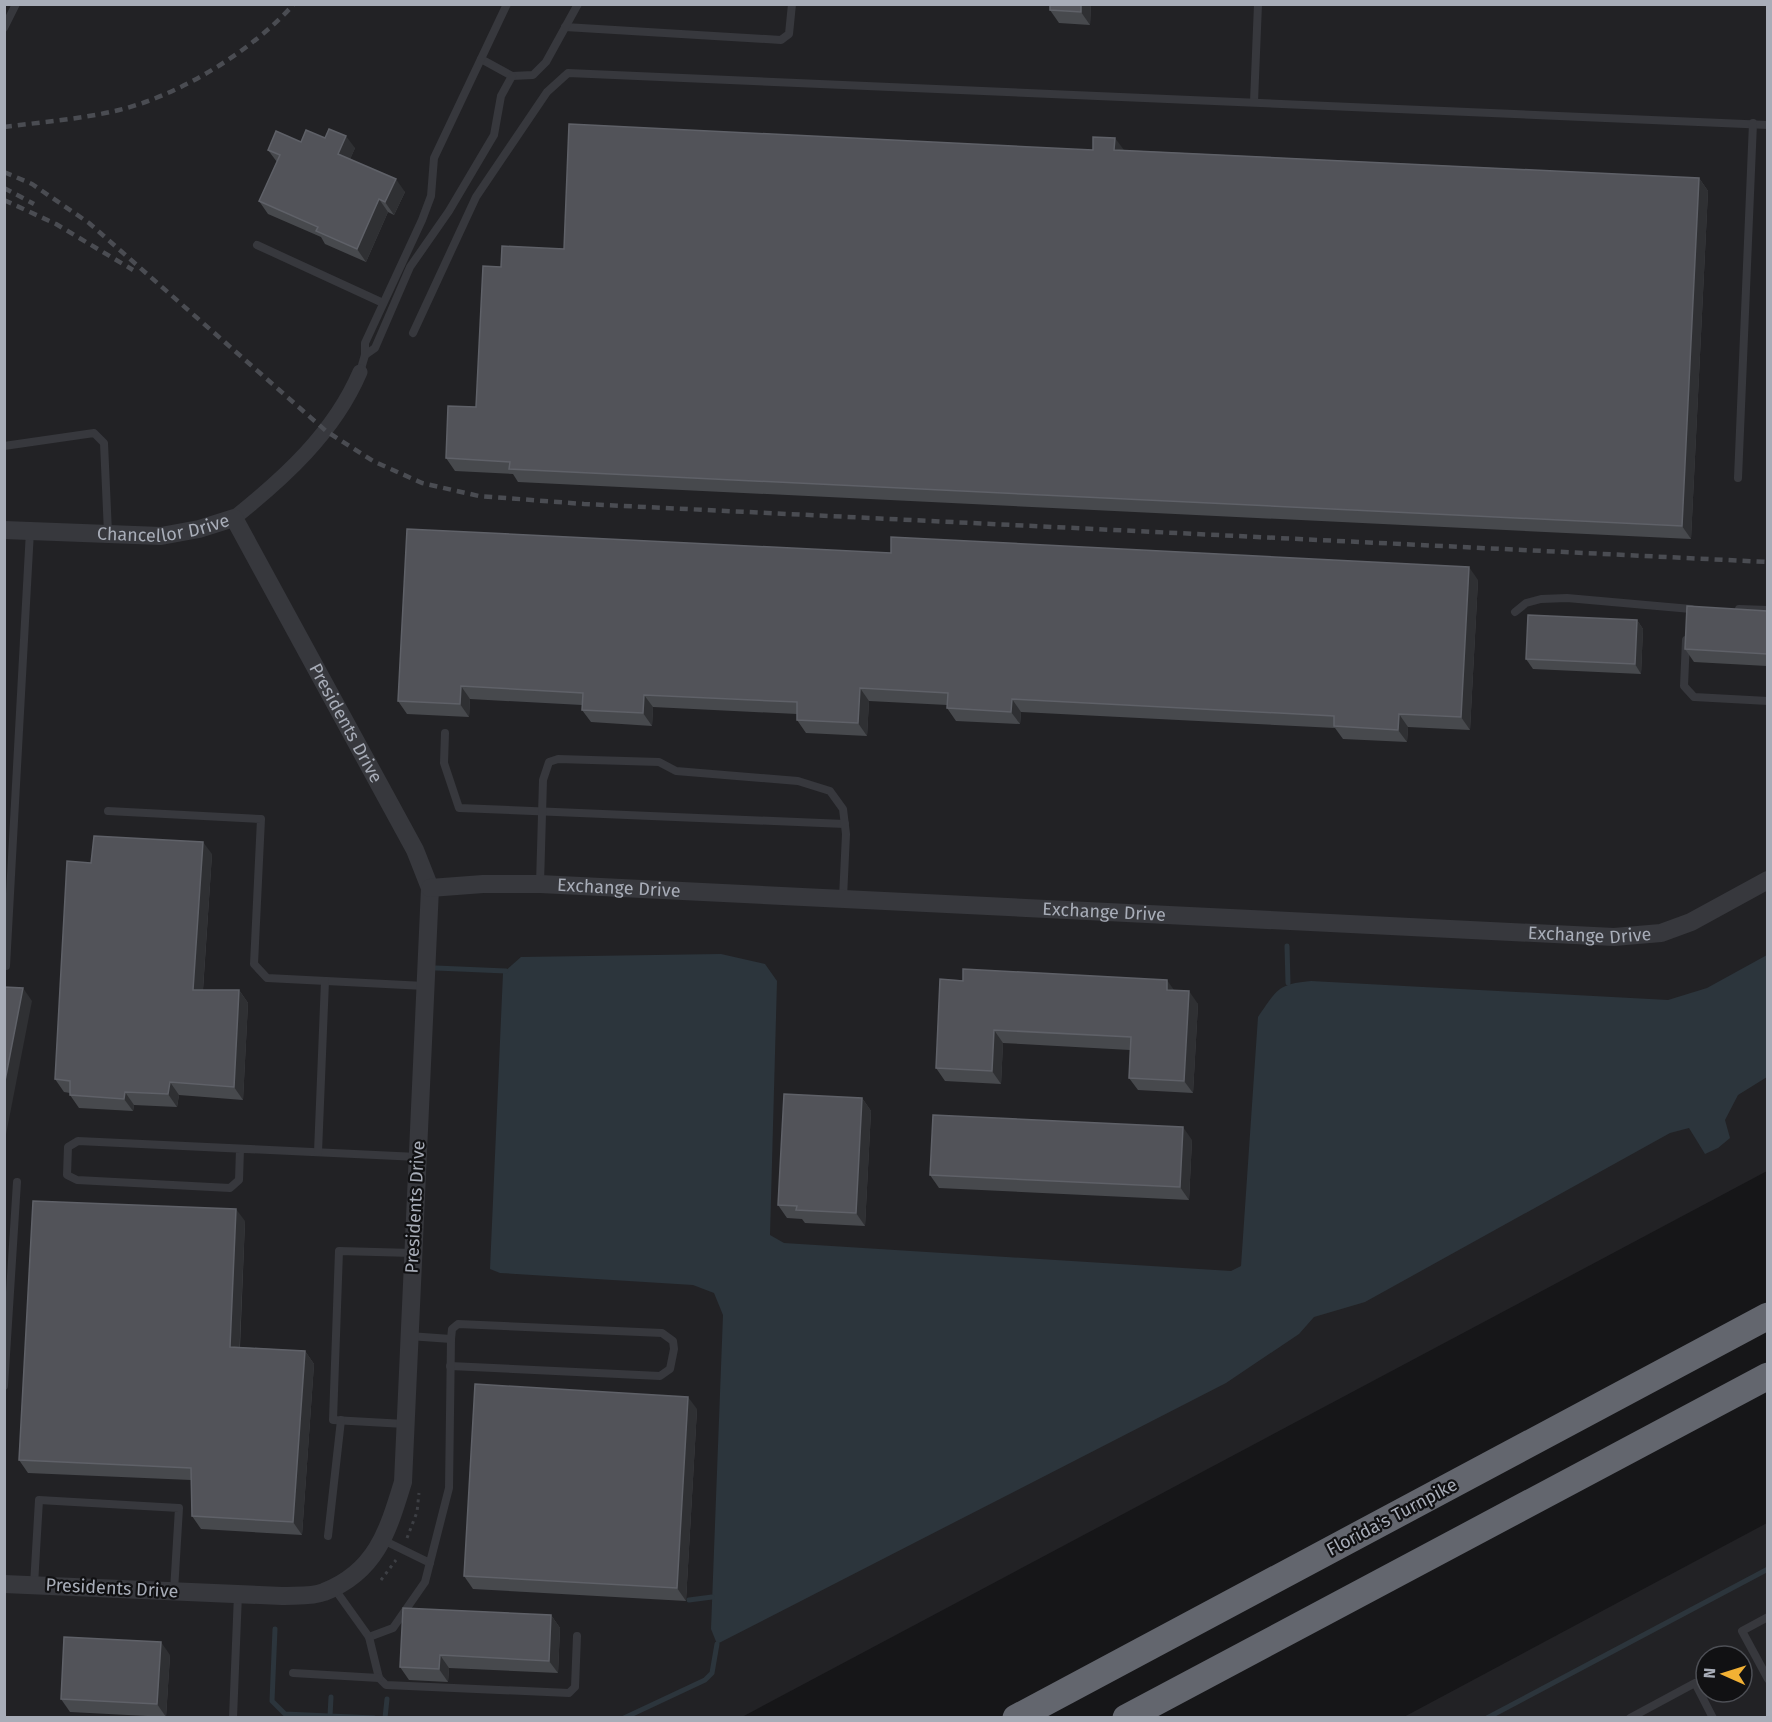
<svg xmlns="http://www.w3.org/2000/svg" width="1772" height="1722" font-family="'Fira Sans',sans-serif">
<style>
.built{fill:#222225;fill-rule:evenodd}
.water{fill:#2c353c}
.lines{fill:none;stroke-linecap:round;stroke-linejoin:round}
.stream{stroke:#2c353c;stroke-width:5}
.path{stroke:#3d3f44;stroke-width:3;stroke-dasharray:3 4.5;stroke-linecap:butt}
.service{stroke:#37383d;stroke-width:8}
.minor{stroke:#37383d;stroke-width:15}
.tertiary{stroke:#37383d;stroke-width:18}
.motorway{stroke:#63666e;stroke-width:27}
.rail{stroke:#4a4c52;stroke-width:4.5;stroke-dasharray:8 6;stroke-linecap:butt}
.wall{fill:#47494d}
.shaded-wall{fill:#2f3033}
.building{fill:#525359;stroke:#5f6168;stroke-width:1.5}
.labels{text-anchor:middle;stroke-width:4.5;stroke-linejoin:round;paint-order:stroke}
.street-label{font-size:18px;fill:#a8adb8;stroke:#111113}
</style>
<rect width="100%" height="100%" fill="#161618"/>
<g class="built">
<path d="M5 5H1767V1171L742 1717 5 1718Z"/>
<path d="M1767 1523V1717L1402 1718 1677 1571ZM1706 1656H1742V1692H1706Z"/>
</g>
<path class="water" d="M721 954 765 964 777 981 770 1235 784 1243 1231 1271 1241 1266 1258 1017C1277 990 1277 984 1311 981L1668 1000 1707 988 1767 955V1077L1738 1095 1725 1120 1730 1138 1718 1148 1705 1154 1689 1128 1670 1133 1365 1302 1314 1317 1299 1334 1226 1383 717 1644 711 1629 723 1315 714 1293 693 1285 500 1273 490 1269 503 973 521 957Z"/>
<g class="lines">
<g class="stream">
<path d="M1287 946 1288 983"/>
<path d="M436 968 506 971"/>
<path d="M689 1600 712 1597"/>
<path d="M275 1629 272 1701 285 1714 374 1718"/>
<path d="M330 1716 331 1697"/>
<path d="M385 1718 387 1699"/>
<path d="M624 1718 705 1680 712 1673 717 1644"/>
<path d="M1487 1718 1768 1569"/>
</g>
<g class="path">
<path d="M407 1538 417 1512 419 1493"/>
<path d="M381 1580 396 1560"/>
</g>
<g class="service">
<path d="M565 27 781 40 789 34 792 4"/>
<path d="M4 28 16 4"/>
<path d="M481 59 512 76 533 75 546 62 578 4"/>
<path d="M1254 102 1258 4"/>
<path d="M257 245 383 303"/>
<path d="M413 333 476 197 547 92 568 73 1768 125"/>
<path d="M365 355 375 348 410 267 449 211 494 135 501 96 512 76"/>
<path d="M360 372 365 355V343L422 220 431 196 434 158 507 4"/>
<path d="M4 446 94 433 104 443 108 533"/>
<path d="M1738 478 1753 123"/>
<path d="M1739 609 1768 610"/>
<path d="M1515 612 1526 603 1541 599 1567 598 1691 609"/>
<path d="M1686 640 1684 686 1694 697 1768 701"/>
<path d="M445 733 444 763 459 808 845 824"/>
<path d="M108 811 261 819 254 964 267 978 425 986"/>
<path d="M540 884 543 780 549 762 558 759 659 762 676 771 798 781 830 791 843 809 846 834 843 898"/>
<path d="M6 966 30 531"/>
<path d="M240 1149 239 1180 230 1188 77 1180 67 1175 68 1147 78 1141 418 1157"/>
<path d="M318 1152 325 981"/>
<path d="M450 1366 660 1376 670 1369 674 1349 673 1341 662 1333 458 1324 452 1329 451 1339"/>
<path d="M4 1386 17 1182"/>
<path d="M405 1424 333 1420 339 1251 413 1253"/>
<path d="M328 1536 341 1420"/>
<path d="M383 1540 430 1563"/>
<path d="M34 1585 39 1500 179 1508 174 1591"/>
<path d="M334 1588 369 1637 393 1628 425 1582 449 1488 451 1339 409 1336"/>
<path d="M1768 1617 1742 1631 1768 1679"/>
<path d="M369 1637 379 1678 386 1685 569 1693 575 1687 577 1636"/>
<path d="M293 1673 379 1678"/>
<path d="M233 1718 238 1594"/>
<path d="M1630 1718 1695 1683 1713 1718"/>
</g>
<path class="minor" d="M234 518C284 478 334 433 360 372"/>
<g class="tertiary">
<path id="s1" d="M4 530 161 536 199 529 234 518 415 850 430 888 403 1482C388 1531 376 1572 324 1592 312 1597 294 1595 282 1596L4 1584"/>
<path id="s2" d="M430 888 483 884H540L1614 937 1661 933 1691 922 1768 880"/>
</g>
<g class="motorway">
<path d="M1016 1718 1768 1316"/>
<path d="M1126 1718 1768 1376"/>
</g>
<g class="rail">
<path d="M4 127C42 122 82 119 119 110 180 95 252 51 294 4"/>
<path d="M4 172 32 184 89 223 326 431 373 461 422 483 479 496 584 504 1768 562"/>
<path d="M4 188 34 204"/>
<path d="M4 200 56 224 133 270"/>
</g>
</g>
<g class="wall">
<path d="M1050 4H1091L1090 25 1059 23 1050 10Z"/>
<path d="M325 138 355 148 350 159 405 192 394 215 388 212 366 262 325 244 321 237 268 214 259 201 277 162 268 150Z"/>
<path d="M1093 150H1123L1699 178 1708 191 1691 539 518 482 513 474 455 471 446 458 476 407 501 267 564 249Z"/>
<path d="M891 553 1478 580 1470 730 1408 727 1407 742 1343 739 1335 728 1021 712 1020 724 956 721 947 708V705L869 701 867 736 806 733 797 720V714L653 707 652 726 591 722 582 710V705L470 699 469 717 407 714 398 701Z"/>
<path d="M1767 611V666L1694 662 1685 649Z"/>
<path d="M1637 620 1643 629 1641 674 1533 669 1526 659Z"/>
<path d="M212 854 203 990H239L248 1003 243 1100 179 1095 177 1107 134 1105 133 1111 79 1108 70 1095V1093L64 1092 55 1079 91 863Z"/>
<path d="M940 979 1175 991 1198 1004 1193 1093 1138 1090 1129 1078 1130 1050 1003 1043 1001 1084 945 1081 936 1068Z"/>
<path d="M862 1098 871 1111 865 1226 805 1223 802 1219 787 1218 778 1205Z"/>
<path d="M1192 1140 1189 1200 939 1188 930 1175Z"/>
<path d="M245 1221 240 1347 305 1351 314 1364 302 1535 201 1529 192 1516 191 1480 28 1473 19 1460Z"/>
<path d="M697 1409 686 1601 473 1589 464 1576Z"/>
<path d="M551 1615 560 1628 558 1673 449 1668 448 1682 409 1680 400 1667Z"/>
<path d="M170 1655 166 1717 70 1712 61 1699Z"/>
</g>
<g class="shaded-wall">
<path d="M1081 4H1091L1090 25 1081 12Z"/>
<path d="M346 136 355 148 347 167 338 154Z"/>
<path d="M1115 138 1124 150H1114Z"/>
<path d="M1699 178 1708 191 1691 539 1682 526Z"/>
<path d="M396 179 405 192 394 215 385 202Z"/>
<path d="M379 199 388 212 366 262 357 249Z"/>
<path d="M1469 567 1478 580 1470 730 1461 717Z"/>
<path d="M1637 620 1643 629 1641 674 1635 664Z"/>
<path d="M461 686 470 699 469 717 460 704Z"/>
<path d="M860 688 869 701 867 736 858 723Z"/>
<path d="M644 695 653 707 652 726 643 713Z"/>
<path d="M1012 699 1021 712 1020 724 1011 712Z"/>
<path d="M1399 714 1408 727 1407 742 1398 730Z"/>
<path d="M203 842 212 854 202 1003 193 990Z"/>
<path d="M1167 980 1176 993 1167 990Z"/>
<path d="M23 988 32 1001 4 1145V1086Z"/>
<path d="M239 990 248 1003 243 1100 234 1087Z"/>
<path d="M1189 991 1198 1004 1193 1093 1184 1081Z"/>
<path d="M994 1030 1003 1043 1001 1084 992 1071Z"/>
<path d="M170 1082 179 1095 177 1107 168 1094Z"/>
<path d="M125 1092 134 1105 133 1111 124 1099Z"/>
<path d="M862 1098 871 1111 865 1226 856 1213Z"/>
<path d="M1183 1127 1192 1140 1189 1200 1180 1187Z"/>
<path d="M236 1209 245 1221 239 1360 230 1347Z"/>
<path d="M305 1351 314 1364 302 1535 293 1522Z"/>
<path d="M688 1397 697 1409 686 1601 677 1588Z"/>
<path d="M551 1615 560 1628 558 1673 549 1661Z"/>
<path d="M161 1642 170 1655 166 1717 157 1704Z"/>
<path d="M440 1655 449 1668 448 1682 439 1669Z"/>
</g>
<g class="building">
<path d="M1050 4H1081V12L1050 10Z"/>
<path d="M569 124 1093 150V137L1115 138 1114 150 1699 178 1682 526 509 469 510 462 446 458 448 406 476 407 483 266 501 267 502 246 564 249Z"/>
<path d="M329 129 346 136 338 154 396 179 385 202 379 199 357 249 316 231 318 227 259 201 280 155 268 150 276 131 301 142 306 130 325 138Z"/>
<path d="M407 529 891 553V537L1469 567 1461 717 1399 714 1398 730 1334 726V716L1012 699 1011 712 947 708 948 693 860 688 858 723 797 720V702L644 695 643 713 582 710 583 693 461 686 460 704 398 701Z"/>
<path d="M1687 606 1767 611V654L1685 649Z"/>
<path d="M1528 615 1637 620 1635 664 1526 659Z"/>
<path d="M94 836 203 842 193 990H239L234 1087 170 1082 168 1094 125 1092 124 1099 70 1095V1081L55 1079 67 861 91 863Z"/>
<path d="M963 969 1167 980V990L1189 991 1184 1081 1129 1078 1131 1037 994 1030 992 1071 936 1068 940 979 963 981Z"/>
<path d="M4 987 23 988 4 1086Z"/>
<path d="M784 1094 862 1098 856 1213 796 1210 797 1206 778 1205Z"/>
<path d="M933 1115 1183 1127 1180 1187 930 1175Z"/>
<path d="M33 1201 236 1209 230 1347 305 1351 293 1522 192 1516 191 1468 19 1460Z"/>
<path d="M475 1384 688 1397 677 1588 464 1576Z"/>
<path d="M403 1608 551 1615 549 1661 440 1655 439 1669 400 1667Z"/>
<path d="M64 1637 161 1642 157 1704 61 1699Z"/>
</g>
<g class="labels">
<g class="street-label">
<text dy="6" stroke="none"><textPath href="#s1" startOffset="160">Chancellor Drive</textPath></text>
<text dy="6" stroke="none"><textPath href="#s1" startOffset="466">Presidents Drive</textPath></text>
<text dy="6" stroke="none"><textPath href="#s2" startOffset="189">Exchange Drive</textPath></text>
<text dy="6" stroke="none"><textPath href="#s2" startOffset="675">Exchange Drive</textPath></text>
<text dy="6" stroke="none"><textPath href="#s2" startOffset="1161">Exchange Drive</textPath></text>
<text transform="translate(415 1207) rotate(-87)" y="6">Presidents Drive</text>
<text transform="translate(1392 1517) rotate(-28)" y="6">Florida's Turnpike</text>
<text transform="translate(112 1588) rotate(3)" y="6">Presidents Drive</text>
</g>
</g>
<rect width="1772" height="1722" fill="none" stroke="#a8adb8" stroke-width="12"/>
<g transform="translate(1724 1674) rotate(273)"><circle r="28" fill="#111113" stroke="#4d4f55" stroke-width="1.5"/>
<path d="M0-4.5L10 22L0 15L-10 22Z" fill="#f2b134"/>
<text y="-9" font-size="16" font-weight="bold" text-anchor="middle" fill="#a8adb8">N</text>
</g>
</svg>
